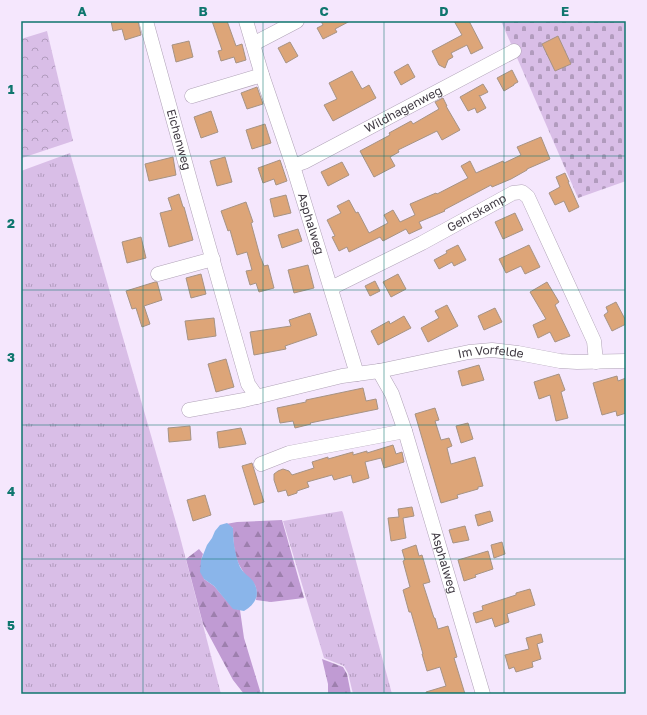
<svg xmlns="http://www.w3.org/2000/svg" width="647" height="715" font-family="'Golos Text',sans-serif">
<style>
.grass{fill:url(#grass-tufts)}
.forest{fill:url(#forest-firs)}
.cemetery{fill:url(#cemetery-stones)}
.park{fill:url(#park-crowns)}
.water{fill:#8ab5ea}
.building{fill:#dda578;stroke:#a69384}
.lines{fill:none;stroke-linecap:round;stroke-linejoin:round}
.minor-casing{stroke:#b0a3b7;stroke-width:15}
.minor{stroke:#fff;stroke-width:14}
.grid{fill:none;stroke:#0f766e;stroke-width:1;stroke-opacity:0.55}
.labels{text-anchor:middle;stroke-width:4;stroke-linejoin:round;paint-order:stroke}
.street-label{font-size:12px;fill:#403a43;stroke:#f5e7fd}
.neatline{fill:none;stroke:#0f766e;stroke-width:1.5}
.grid-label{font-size:13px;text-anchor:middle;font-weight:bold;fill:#0f766e}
</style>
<defs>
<pattern id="grass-tufts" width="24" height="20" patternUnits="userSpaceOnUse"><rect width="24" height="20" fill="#d9bee7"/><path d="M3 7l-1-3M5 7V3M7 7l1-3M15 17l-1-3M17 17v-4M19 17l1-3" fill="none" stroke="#b19bbd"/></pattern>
<pattern id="forest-firs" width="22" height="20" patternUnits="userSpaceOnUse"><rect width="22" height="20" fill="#c09bd3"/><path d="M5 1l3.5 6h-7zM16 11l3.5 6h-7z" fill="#9d7fad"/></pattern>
<pattern id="cemetery-stones" width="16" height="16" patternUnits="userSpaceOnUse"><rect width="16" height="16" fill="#d9bee7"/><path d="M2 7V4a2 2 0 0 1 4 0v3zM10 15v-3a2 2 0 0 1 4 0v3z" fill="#b19bbd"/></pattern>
<pattern id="park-crowns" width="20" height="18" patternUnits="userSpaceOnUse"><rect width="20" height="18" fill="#d9bee7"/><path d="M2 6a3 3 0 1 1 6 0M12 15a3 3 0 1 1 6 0" fill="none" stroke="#b19bbd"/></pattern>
</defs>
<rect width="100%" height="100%" fill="#f5e7fd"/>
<g class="grass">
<path d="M70 153 179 533 221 694H21V171Z"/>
<path d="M342 511 343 513 392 694H353L348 673 344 666 324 658 283 521Z"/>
</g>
<g class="forest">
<path d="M282 520 304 598 271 602 256 600C259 579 249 583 241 568 234 557 233 541 233 528L226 524 237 522Z"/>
<path d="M199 549 203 554 201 560 204 579 214 586 233 608 240 610 244 638 261 694H244L233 680 203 624 186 559Z"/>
<path d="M322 659 343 667 347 674 351 694H328V684Z"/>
</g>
<path class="cemetery" d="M501 21H626V181L578 198Z"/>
<path class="park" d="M47 31 73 141 22 158 21 154V39Z"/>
<path class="water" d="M227 523 233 528C233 541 235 555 240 567 243 573 249 576 253 581 261 594 256 604 244 611L233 609 214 586 204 579 200 572 201 560 207 545 212 538 215 531 220 525Z"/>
<g class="building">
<path d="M111 21H138L141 35 125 40 122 29 113 31Z"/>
<path d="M212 21H227L236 46 242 44 246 60 236 63 234 57 221 61 218 51 222 50Z"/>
<path d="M321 21H350L335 29 337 32 323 39 317 28 323 25Z"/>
<path d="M454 21H469L483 48 471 54 467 45 451 53 453 57 448 60 445 68 439 65 432 51 462 35Z"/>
<path d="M558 36 571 64 555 71 542 44Z"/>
<path d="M189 41 193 57 176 62 172 45Z"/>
<path d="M290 42 298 56 286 63 278 48Z"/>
<path d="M408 64 415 77 401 85 394 72Z"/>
<path d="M512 70 518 82 514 84V85L504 91 497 78Z"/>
<path d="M352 71 362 89 369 85 376 98 333 121 324 105 337 99 329 83Z"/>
<path d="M483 84 488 92 480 96 479 95 486 108 477 113 475 108 468 111 460 97Z"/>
<path d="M257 87 263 104 247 109 241 93Z"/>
<path d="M443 98 447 106H446L460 130 442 140 437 131 398 150 399 152 390 157 395 166 374 177 360 151 390 135 389 133 411 121 413 124 439 109 435 102Z"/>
<path d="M211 111 218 132 201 138 194 117Z"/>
<path d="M265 124 271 143 252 149 246 130Z"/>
<path d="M541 137 550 159 527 169V170L511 179 492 187 491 185 444 210 445 211 419 222 422 228 409 234 406 229 383 241 380 237 349 252 347 247 339 251 332 237 335 236 327 220 341 213 337 206 349 200 356 213 358 212 369 233 388 223 384 215 393 210 400 222 415 215 410 204 436 193 437 194 468 178 461 166 470 161 476 173 503 161 504 163 521 155 517 147Z"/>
<path d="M173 157 176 175 149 181 145 164Z"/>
<path d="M225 157 232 182 217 186 210 161Z"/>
<path d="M280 160 287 181 276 185 274 179 263 183 258 168Z"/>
<path d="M342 162 349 175 328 186 321 172Z"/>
<path d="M565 173 569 182H568L579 207 569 212 564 201 555 205 549 193 560 187 556 177Z"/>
<path d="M179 194 183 207H184L193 240 169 247 160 213 172 210 168 198Z"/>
<path d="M286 195 291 213 274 217 270 199Z"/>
<path d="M246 202 253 222 251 223 260 256 264 266 268 265 274 288 259 292 256 283 250 285 246 271 252 270 247 252 237 255 230 230 228 231 221 211Z"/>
<path d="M515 213 523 230 503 239 495 222Z"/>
<path d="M298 229 302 241 282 248 278 235Z"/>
<path d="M141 237 146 258 127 263 122 242Z"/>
<path d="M458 245 466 260 454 266 452 262 439 269 434 260 447 253 446 251Z"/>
<path d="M529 245 540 267 525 274 521 266 506 273 499 259Z"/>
<path d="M308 265 314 288 294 293 288 270Z"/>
<path d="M201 274 206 294 191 298 186 278Z"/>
<path d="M398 274 406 289 391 297 383 282Z"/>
<path d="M375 281 380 291 370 296 365 286Z"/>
<path d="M155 282H157L162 300 144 306 150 324 142 327 136 308 132 309 126 291Z"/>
<path d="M547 282 559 302 555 305 570 336 555 342 550 332 538 338 533 325 546 319 530 292Z"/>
<path d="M616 302 626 321V324L612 331 604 315 608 312 606 307Z"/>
<path d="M447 305 458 326 428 342 421 328 439 318 435 311Z"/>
<path d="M495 308 502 322 484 330 478 316Z"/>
<path d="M310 313 317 335 285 346 286 349 254 355 250 332 291 326 289 320Z"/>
<path d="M404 316 411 328 378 345 371 331 389 321 390 324Z"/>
<path d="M214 318 216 336 188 340 185 321Z"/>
<path d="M226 359 234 387 216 392 208 364Z"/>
<path d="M479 365 484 380 462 386 458 371Z"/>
<path d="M559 374 565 390 561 392 568 418 556 421 550 395 539 399 534 382Z"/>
<path d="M617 376 618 381 626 378V413L617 416 616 411 602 415 593 383Z"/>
<path d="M363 388 366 401 376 399 378 409 310 423 311 424 295 428 293 421 280 423 277 408 306 402V400Z"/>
<path d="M435 408 439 420 435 421 441 440 449 438 452 446 447 448 451 464 475 457 483 486 478 487V489L457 495 458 498 441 503 415 414Z"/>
<path d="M468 423 473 439 461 443 456 426Z"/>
<path d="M190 426 191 440 169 442 168 428Z"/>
<path d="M241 428 246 444 219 448 217 432Z"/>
<path d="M393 445 396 454 402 452 404 462 384 468 381 458 365 462 369 478 353 483 351 475 334 480 332 475 307 482 309 487 297 491V493L288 496 286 490 278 492 274 480V474L278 471 283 469 289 471 292 475 314 468 312 462 328 457V459L353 452V455L367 451V453Z"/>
<path d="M252 463 264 502 254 505 242 466Z"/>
<path d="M205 495 211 515 193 521 187 500Z"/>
<path d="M412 507 414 516 403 518 406 538 391 541 388 518 399 517 398 509Z"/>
<path d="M490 511 493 521 478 526 475 515Z"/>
<path d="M465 526 469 540 453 543 449 530Z"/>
<path d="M502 542 505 554 494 558 491 545Z"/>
<path d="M416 545 419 556 422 555 430 582 423 584 434 618H435L438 629 448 626 457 657 454 658 465 694H426V692L446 686 440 667 427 671 422 654H423L411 612H409L403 590 410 587 403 561 405 560 402 550Z"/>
<path d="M488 551 493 569 475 575 476 577 464 581 458 560Z"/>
<path d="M530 589 535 605 507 614 509 622 495 627 492 618 476 623 473 613 483 610 482 606 516 595V593Z"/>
<path d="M541 634 543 642 537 644 541 659 532 662 533 667 516 672 514 667 509 669 505 655 529 649 526 638Z"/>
</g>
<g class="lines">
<defs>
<g id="minor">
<path id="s1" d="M146 21 193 191 248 384 257 397"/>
<path id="s2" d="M246 21 262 75 293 166 357 374"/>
<path d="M253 44 297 21"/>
<path d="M192 96 262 75"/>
<path id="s3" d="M293 166 304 162 514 51"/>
<path d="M158 274 213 259"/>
<path id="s4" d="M331 288 422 243 513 193 522 192 528 197 594 341 596 362"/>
<path id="s5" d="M379 371 392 394 405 431 483 694"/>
<path id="s6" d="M189 410 244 400 342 376 379 371 469 352 492 350 518 353 560 361 577 362 626 361"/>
<path d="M261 464 289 453 405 431"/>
</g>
</defs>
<use href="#minor" class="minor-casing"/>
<use href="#minor" class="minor"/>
</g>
<path class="grid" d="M143 21V694M263 21V694M384 21V694M504 21V694M21 156H626M21 290H626M21 425H626M21 559H626"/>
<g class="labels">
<g class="street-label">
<text dy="4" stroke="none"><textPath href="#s3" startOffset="124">Wildhagenweg</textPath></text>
<text dy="4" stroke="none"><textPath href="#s1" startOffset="123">Eichenweg</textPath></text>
<text dy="4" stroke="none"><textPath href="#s4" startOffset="164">Gehrskamp</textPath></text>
<text dy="4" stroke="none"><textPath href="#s2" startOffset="213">Asphalweg</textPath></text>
<text dy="4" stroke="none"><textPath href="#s6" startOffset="308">Im Vorfelde</textPath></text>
<text dy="4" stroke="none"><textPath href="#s5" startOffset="203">Asphalweg</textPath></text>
</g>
</g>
<rect width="647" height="715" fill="none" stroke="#f5e7fd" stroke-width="44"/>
<rect x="22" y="22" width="603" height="671" class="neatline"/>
<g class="grid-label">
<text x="82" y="16">A</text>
<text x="203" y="16">B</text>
<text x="324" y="16">C</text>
<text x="444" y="16">D</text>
<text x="565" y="16">E</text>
<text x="11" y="94">1</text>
<text x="11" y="228">2</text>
<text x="11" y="362">3</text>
<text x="11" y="496">4</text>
<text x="11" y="630">5</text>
</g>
</svg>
